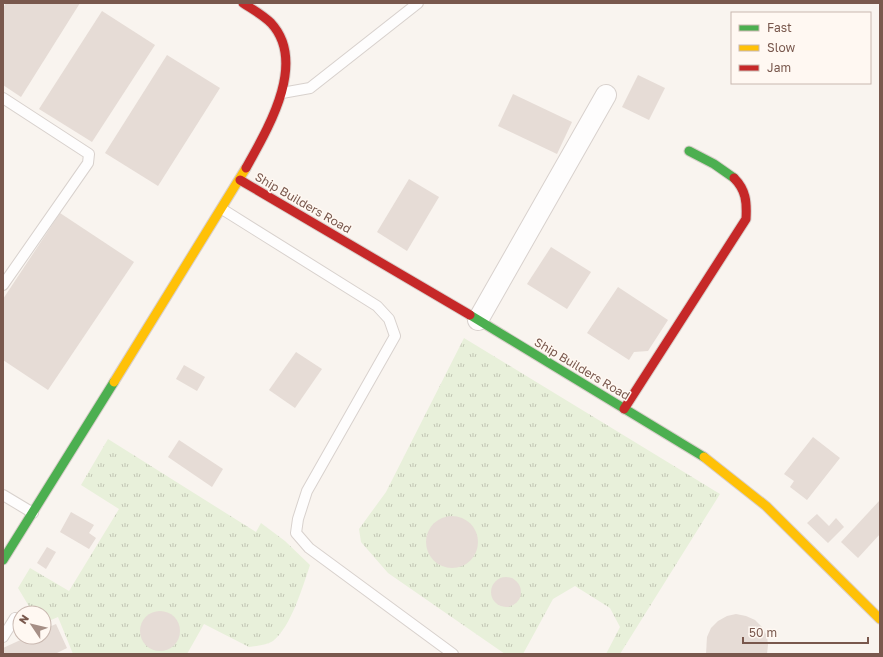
<svg xmlns="http://www.w3.org/2000/svg" width="883" height="657" font-family="'Golos Text',sans-serif">
<style>
.grass{fill:url(#grass-tufts)}
.building{fill:#e6dcd6}
.lines{fill:none;stroke-linecap:round;stroke-linejoin:round}
.lane-casing{stroke:#d8d1cd;stroke-width:12}
.street-casing{stroke:#d8d1cd;stroke-width:22}
.fast-casing{stroke:#d9cfcb;stroke-width:11}
.slow-casing{stroke:#d9cfcb;stroke-width:11}
.jam-casing{stroke:#d9cfcb;stroke-width:11}
.lane{stroke:#fefdfd;stroke-width:10}
.street{stroke:#fefdfd;stroke-width:20}
.fast{stroke:#4caf50;stroke-width:9}
.slow{stroke:#ffc107;stroke-width:9}
.jam{stroke:#c62828;stroke-width:9}
.labels{text-anchor:middle;stroke-width:3;stroke-linejoin:round;paint-order:stroke}
.street-label{font-size:12px;fill:#79584d;stroke:#fff8f2}
</style>
<defs>
<pattern id="grass-tufts" width="24" height="20" patternUnits="userSpaceOnUse"><rect width="24" height="20" fill="#e8f0da"/><path d="M3 7l-1-3M5 7V3M7 7l1-3M15 17l-1-3M17 17v-4M19 17l1-3" fill="none" stroke="#c1c5b3"/></pattern>
</defs>
<rect width="100%" height="100%" fill="#f9f4ef"/>
<g class="grass">
<path d="M464 338 720 494 620 654H606L620 627 610 608 575 586 553 599 523 654H505L388 573 361 542 359 529 386 492Z"/>
<path d="M108 439 256 532 261 523 285 541 310 565C303 586 291 627 273 641 267 645 256 646 249 647L204 624 187 654H73L58 617 44 623V613H33L18 588 30 568 69 591 119 509 81 485Z"/>
</g>
<g class="building">
<path d="M6 3H80L21 97 3 85V8Z"/>
<path d="M102 11 155 45 92 142 39 109Z"/>
<path d="M167 55 220 88 158 186 105 153Z"/>
<path d="M638 75 665 88 649 120 622 107Z"/>
<path d="M513 94 572 122 557 154 498 126Z"/>
<path d="M409 179 439 197 407 251 377 232Z"/>
<path d="M60 213 134 262 48 390 3 360V299Z"/>
<path d="M551 247 591 272 567 309 527 284Z"/>
<path d="M618 287 668 320 648 351 634 352 629 360 587 333Z"/>
<path d="M296 352 322 369 295 408 269 390Z"/>
<path d="M184 365 205 377 197 391 176 379Z"/>
<path d="M813 437 840 458 807 500 790 487 794 481 784 474Z"/>
<path d="M179 440 223 469 212 487 168 457Z"/>
<path d="M880 500V534L858 558 841 542Z"/>
<path d="M71 512 94 525 89 533 96 538 89 549 60 532Z"/>
<path d="M817 514 829 526 836 518 844 527 828 543 807 523Z"/>
<circle cx="452" cy="542" r="26"/>
<path d="M47 547 56 552 46 569 37 563Z"/>
<circle cx="506" cy="592" r="15"/>
<circle cx="160" cy="631" r="20"/>
<path d="M736 614 746 616 755 620 762 627 767 636 768 645 767 654H706L707 637 711 628 718 621 727 616Z"/>
<path d="M56 624 67 648 55 654H3V648L27 637H44V629Z"/>
</g>
<g class="lines">
<defs>
<g id="lane">
<path d="M282 93 310 88 418 3"/>
<path d="M3 98 89 154 88 163 3 285"/>
<path d="M222 209 377 306 389 319 395 336 307 491 298 519 296 533 309 548 453 654"/>
<path d="M3 495 33 513"/>
<path d="M3 637 15 618"/>
</g>
<path id="street" d="M478 320 606 95"/>
<g id="fast">
<path d="M689 151 714 164 734 178"/>
<path d="M470 315 704 457"/>
<path d="M3 560 114 382"/>
</g>
<g id="slow">
<path d="M114 382 246 168"/>
<path d="M704 457 766 506 880 619"/>
</g>
<g id="jam">
<path d="M243 3C252 9 263 15 271 23 308 63 267 130 246 168"/>
<path d="M240 180 470 315"/>
<path d="M624 409 746 219C747 202 746 190 734 178"/>
</g>
</defs>
<use href="#lane" class="lane-casing"/>
<use href="#street" class="street-casing"/>
<use href="#fast" class="fast-casing"/>
<use href="#slow" class="slow-casing"/>
<use href="#jam" class="jam-casing"/>
<use href="#lane" class="lane"/>
<use href="#street" class="street"/>
<use href="#fast" class="fast"/>
<use href="#slow" class="slow"/>
<use href="#jam" class="jam"/>
</g>
<g class="labels">
<g class="street-label">
<text transform="translate(303 203) rotate(30)" y="4">Ship Builders Road</text>
<text transform="translate(582 369) rotate(31)" y="4">Ship Builders Road</text>
</g>
</g>
<rect width="883" height="657" fill="none" stroke="#79584d" stroke-width="8"/>
<rect x="731" y="12" width="140" height="72" fill="#fff8f2" stroke="#c9b8b0"/>
<rect x="739" y="25" width="20" height="6" fill="#4caf50" stroke="#c9b8b0"/>
<text x="767" y="32" font-size="12" fill="#79584d">Fast</text>
<rect x="739" y="45" width="20" height="6" fill="#ffc107" stroke="#c9b8b0"/>
<text x="767" y="52" font-size="12" fill="#79584d">Slow</text>
<rect x="739" y="65" width="20" height="6" fill="#c62828" stroke="#c9b8b0"/>
<text x="767" y="72" font-size="12" fill="#79584d">Jam</text>
<g transform="translate(32 625) rotate(305)"><circle r="19" fill="#fff8f2" stroke="#c9b8b0"/>
<path d="M0-3L7 15L0 10L-7 15Z" fill="#a68f86"/>
<text y="-6" font-size="11" font-weight="bold" text-anchor="middle" fill="#79584d">N</text>
</g>
<path d="M743 637v6h125v-6" fill="none" stroke="#79584d" stroke-width="2"/>
<text x="749" y="637" font-size="12" fill="#79584d" stroke="#fff8f2" stroke-width="3" paint-order="stroke">50 m</text>
</svg>
